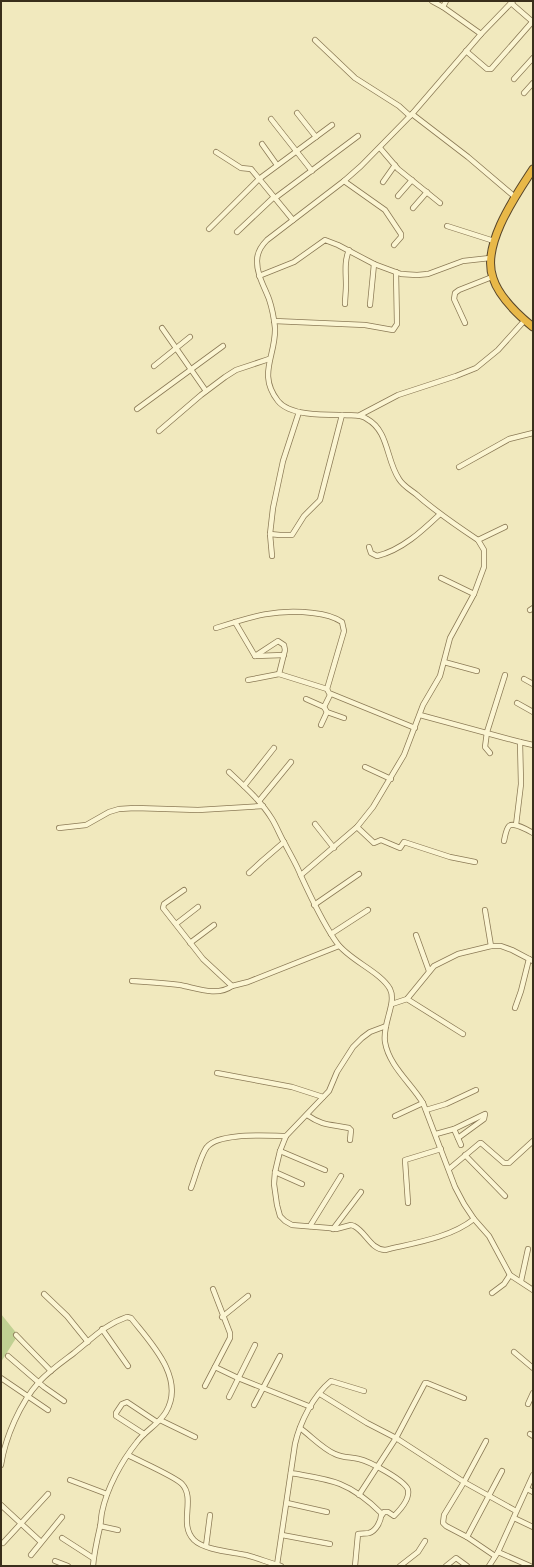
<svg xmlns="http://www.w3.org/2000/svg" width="534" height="1567" font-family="'Noto Serif',serif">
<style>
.green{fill:#c0d092}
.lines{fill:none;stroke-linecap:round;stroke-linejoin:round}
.minor-casing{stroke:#8b7a56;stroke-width:6}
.highway-casing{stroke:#58462a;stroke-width:9}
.minor{stroke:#fbf5d2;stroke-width:4.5}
.highway{stroke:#e8b848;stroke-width:7}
</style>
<rect width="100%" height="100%" fill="#f1e9be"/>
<path class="green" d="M1 1314 18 1335 1 1362Z"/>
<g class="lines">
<defs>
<g id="minor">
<path d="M432 1 443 7 481 34"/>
<path d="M511 3 533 22"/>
<path d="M443 7 446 1"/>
<path d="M315 40 355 78 399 106 410 116"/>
<path d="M466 51 487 69H491L533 21"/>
<path d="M514 79 533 58"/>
<path d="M524 93 533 83"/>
<path d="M297 113 316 137"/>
<path d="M412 114 468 157 515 197"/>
<path d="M271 119 312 171"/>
<path d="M262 144 277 165"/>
<path d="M380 148 398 169 440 203"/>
<path d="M216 152 241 168 251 169 293 220"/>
<path d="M344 181 385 210 401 234V237L394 245"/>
<path d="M383 182 395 165"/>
<path d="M398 196 412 180"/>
<path d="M275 198 358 136"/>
<path d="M413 208 427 192"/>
<path d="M447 226 494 241"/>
<path d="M209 229 259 179 332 125"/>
<path d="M237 232 274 197"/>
<path d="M259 276 294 262 325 240 338 245 374 264 401 274 417 275 428 274 463 261 490 258"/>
<path d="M345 304C345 298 346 292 346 285 346 273 344 262 349 250"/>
<path d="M370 305 374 264"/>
<path d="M274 321 365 325 393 330 397 324 396 272"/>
<path d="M465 323 454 299 455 293 459 290 492 277"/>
<path d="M162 328 206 391"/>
<path d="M154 366 190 337"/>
<path d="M137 409 223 346"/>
<path d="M360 415 398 395 456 376 476 368 498 350 525 320"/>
<path d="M159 431 201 395 225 377 236 370 269 359"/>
<path d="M459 467 509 439 533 433"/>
<path d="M270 534 280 535H292L304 516 320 500 342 415"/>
<path d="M478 540 505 527"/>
<path d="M369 547 371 553 377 556C402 550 422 531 440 514"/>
<path d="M272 556 270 534 273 508 283 461 299 412"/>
<path d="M441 578 474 594"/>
<path d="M530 610 533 608"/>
<path d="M235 622 255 656 278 641 284 645 285 650 279 674 327 689"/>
<path d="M216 628C250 617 277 608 313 613 323 614 333 616 342 622L344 631 327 689 329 693 415 728"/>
<path d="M255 656 284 655"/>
<path d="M444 662 477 671"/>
<path d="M524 679 533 684"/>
<path d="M248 680 279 674"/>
<path d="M306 699 324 707 330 695"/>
<path d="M517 703 533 712"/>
<path d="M324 707 327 712 344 718"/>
<path d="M420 715 520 742 521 784 516 825"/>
<path d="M321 725 327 712"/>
<path d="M520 742 533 745"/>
<path d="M490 753 485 747 487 732 505 675"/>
<path d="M365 767 391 779"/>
<path d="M229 772C245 787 261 801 272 819 277 827 280 836 285 844 290 854 297 865 301 876 312 899 322 922 337 943 349 960 381 972 390 989 397 1003 382 1024 385 1042 389 1066 411 1083 423 1103L455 1187 464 1204 474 1219 489 1236 510 1275 533 1290"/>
<path d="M244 786 274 748"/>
<path d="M259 801 291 762"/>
<path d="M315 824 334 848"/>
<path d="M357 827 374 843 381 840 400 848 404 842 450 857 475 862"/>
<path d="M59 828 86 825 109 812 119 809 135 808 198 810 263 806"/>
<path d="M504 841C505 837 506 829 509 826 513 822 528 830 533 833"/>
<path d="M249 873 262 861 284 842"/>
<path d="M301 875 357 827 373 807 404 755 423 705 440 676 450 638 474 594 484 567V550L478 540C457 526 436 512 417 495 411 490 403 486 399 479 386 460 389 431 367 419 360 414 352 416 344 415 325 415 290 416 278 401 257 374 276 356 275 328 274 318 272 308 269 299 264 286 257 275 257 261 257 252 261 246 267 240L344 181 361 166 412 114 481 34 513 1"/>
<path d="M184 890 164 904 163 908 203 959 232 986 248 982 339 946"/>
<path d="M314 905 359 874"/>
<path d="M485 910 491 946"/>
<path d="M176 924 198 907"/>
<path d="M331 934 368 910"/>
<path d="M416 935 429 971"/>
<path d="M190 943 214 925"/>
<path d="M132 981C148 982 164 983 180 985 196 988 217 997 232 986"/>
<path d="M407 999 463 1034"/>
<path d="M392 1004 407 999 434 966 458 954 491 946H501L512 950 533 961"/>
<path d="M515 1008 521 991 529 959"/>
<path d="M386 1026 370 1032 362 1038 353 1047 337 1072 329 1091 286 1136 280 1151 275 1172 274 1184 277 1205 280 1216 285 1221 292 1225 329 1228 336 1229 351 1225 354 1226C366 1232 370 1249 385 1250 414 1243 450 1238 474 1219"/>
<path d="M217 1073 292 1087 323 1097"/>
<path d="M426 1110 446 1104 476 1090"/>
<path d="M307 1115C323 1126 330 1124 349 1128L351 1130 350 1140"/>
<path d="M395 1116 423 1103"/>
<path d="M454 1129 461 1145"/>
<path d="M436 1134 454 1129 485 1114 484 1119 458 1138"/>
<path d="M280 1151 325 1170"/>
<path d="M465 1155 505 1196"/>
<path d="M449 1169 480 1143H481L504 1163H509L533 1141"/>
<path d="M275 1172 302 1184"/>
<path d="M191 1188C195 1178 201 1154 207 1147 219 1132 268 1136 286 1136"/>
<path d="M408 1203 405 1160 441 1149"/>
<path d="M310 1226 341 1176"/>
<path d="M333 1229 361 1192"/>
<path d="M521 1281 528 1249"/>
<path d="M492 1293 504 1284 510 1275"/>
<path d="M44 1294 67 1316 88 1342"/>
<path d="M222 1317 248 1296"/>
<path d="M102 1329 128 1366"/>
<path d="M16 1335 51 1371"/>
<path d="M514 1352 533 1368"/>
<path d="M8 1356 44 1387 64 1401"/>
<path d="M215 1367 238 1378 311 1407"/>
<path d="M1 1378 48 1410"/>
<path d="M205 1386 230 1338V1333L213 1289"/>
<path d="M320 1394 367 1423 396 1438 464 1482 516 1511"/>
<path d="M229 1397 255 1345"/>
<path d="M528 1404 533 1393"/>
<path d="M254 1405 280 1356"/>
<path d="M160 1420 195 1437"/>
<path d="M300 1428C311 1436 323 1449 335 1454 343 1458 351 1457 359 1459 369 1461 406 1481 408 1490 410 1499 400 1510 394 1516L388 1512H384L382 1515"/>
<path d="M144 1434 116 1416V1413L122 1404 127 1402 157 1422"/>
<path d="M530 1434 533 1436"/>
<path d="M486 1441 464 1482 444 1515 443 1523 446 1526 467 1537 495 1556"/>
<path d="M128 1455C139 1461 176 1477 182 1484 196 1499 178 1524 194 1540 204 1550 232 1552 246 1555 258 1558 269 1563 281 1566"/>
<path d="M1 1465C5 1438 20 1403 39 1382 49 1371 62 1362 74 1353 93 1338 104 1325 127 1317L131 1318C150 1342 186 1378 166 1412 159 1424 145 1431 137 1442 121 1462 107 1488 102 1512 101 1517 101 1522 100 1527 97 1540 94 1553 93 1566"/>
<path d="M291 1473C307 1476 325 1478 340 1484 355 1490 370 1502 381 1513 382 1520 376 1531 369 1533 366 1534 362 1533 358 1534L355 1566"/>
<path d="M70 1480 107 1494"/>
<path d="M527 1489 533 1492"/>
<path d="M359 1495 396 1438 425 1383H427L464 1398"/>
<path d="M287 1503 327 1512"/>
<path d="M1 1505 41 1542"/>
<path d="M514 1518 533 1527"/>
<path d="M100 1526 118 1530"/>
<path d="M282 1535 330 1544"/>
<path d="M467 1537 502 1471"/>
<path d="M62 1538 93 1558"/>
<path d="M3 1543 48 1494"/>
<path d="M206 1546 210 1515"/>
<path d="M498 1552 530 1566"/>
<path d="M31 1555 62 1517"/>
<path d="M55 1561 68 1566"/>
<path d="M277 1565 295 1444C300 1422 313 1396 331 1381L364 1391"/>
<path d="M400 1566 418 1552 425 1541"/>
<path d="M446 1566 456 1558 467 1566"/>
<path d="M489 1566 498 1552 533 1475"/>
</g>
<path id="highway" d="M533 169C516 195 481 245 493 278 499 297 517 314 533 327"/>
</defs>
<use href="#minor" class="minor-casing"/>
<use href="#highway" class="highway-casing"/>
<use href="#minor" class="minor"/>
<use href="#highway" class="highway"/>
</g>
<rect width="534" height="1567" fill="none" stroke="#392e1b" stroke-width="4"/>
</svg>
